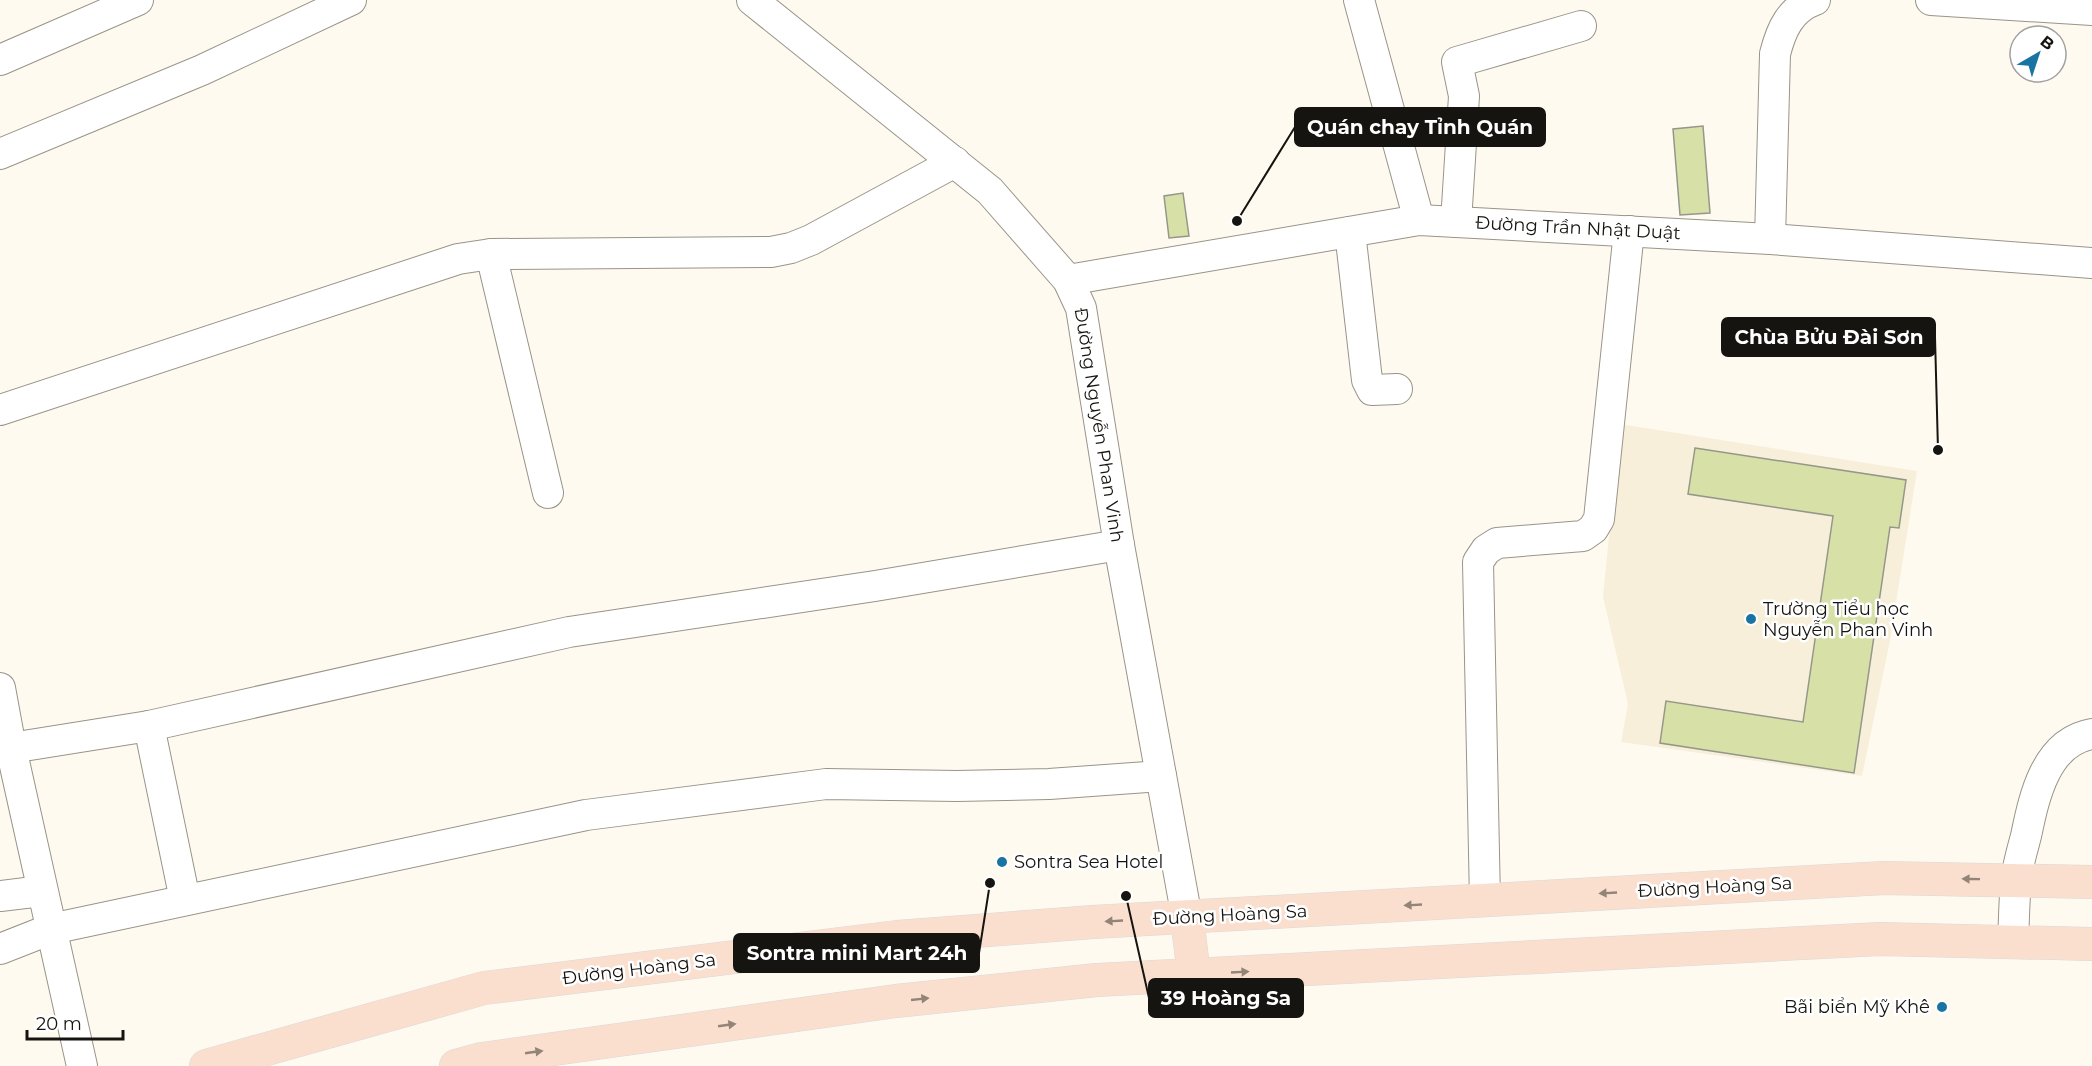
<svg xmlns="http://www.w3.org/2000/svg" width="2092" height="1066" font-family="Montserrat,sans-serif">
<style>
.built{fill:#f8efdb}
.building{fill:#d7e0a7;stroke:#95978b;stroke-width:1.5}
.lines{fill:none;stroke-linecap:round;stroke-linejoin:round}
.minor-casing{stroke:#999488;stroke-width:32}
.major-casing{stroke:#dad9d9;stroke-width:34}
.minor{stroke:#fff;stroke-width:30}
.major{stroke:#fadfce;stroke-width:33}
.oneway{fill:#938478}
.poi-dot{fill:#1a74a3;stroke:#fff;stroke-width:2}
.labels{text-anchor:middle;stroke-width:5;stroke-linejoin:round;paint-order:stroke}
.street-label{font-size:18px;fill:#161410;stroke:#fff}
.poi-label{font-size:18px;fill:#161410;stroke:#fff;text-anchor:start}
.leader{fill:none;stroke:#161410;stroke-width:2}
.callout-dot{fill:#161410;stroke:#fff;stroke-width:2}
.callout{fill:#161410;stroke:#161410;stroke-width:2}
.callout-label{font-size:20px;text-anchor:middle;font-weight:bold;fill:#fff}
</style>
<rect width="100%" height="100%" fill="#fffaf0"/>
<path class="built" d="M1620 424 1917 471 1890 641 1862 776 1621 742 1628 704 1603 597Z"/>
<g class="building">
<path d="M1703 126 1710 213 1680 215 1673 129Z"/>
<path d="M1183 193 1189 236 1169 238 1164 196Z"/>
<path d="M1695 448 1906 480 1899 528 1890 527 1854 773 1660 743 1666 701 1803 722 1833 516 1688 494Z"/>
</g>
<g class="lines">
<defs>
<g id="minor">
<path d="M752 0 990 191 1068 280 1081 308 1119 545 1187 918"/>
<path d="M1359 0 1419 220"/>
<path d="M1931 0 2092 10"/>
<path d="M0 60 138 0"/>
<path d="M0 154 202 70 351 0"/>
<path d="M1456 222 1464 96 1457 62 1581 26"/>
<path d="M1350 232 1367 380 1372 390 1397 389"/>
<path d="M1770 239 1775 54C1781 30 1790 9 1815 0"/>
<path d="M491 254 548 493"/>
<path d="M1068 280 1419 220 1770 239 2092 263"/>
<path d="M0 410 458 259 491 254 771 252 791 248 811 240 955 162"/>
<path d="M0 688 11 748 82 1066"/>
<path d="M149 726 185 900"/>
<path d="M11 748 149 726 569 632 875 586 1119 545"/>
<path d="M0 896 42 891"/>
<path d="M1485 901 1478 562 1486 550 1497 543 1583 536 1593 529 1599 519 1629 231"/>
<path d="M2013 942C2014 922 2014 902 2016 882 2017 867 2022 851 2026 836 2034 798 2045 742 2092 734"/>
<path d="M0 949 51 929 586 815 826 784 957 786 1049 784 1161 776"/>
</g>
<g id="major">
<path d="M1187 918 1194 975"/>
<path d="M206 1066 484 988 897 937 1093 922 1884 878 2092 882"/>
<path d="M456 1066 482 1059 896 1001 1097 980 1880 939 2092 944"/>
</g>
</defs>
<use href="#minor" class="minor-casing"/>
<use href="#major" class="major-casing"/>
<use href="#minor" class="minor"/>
<use href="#major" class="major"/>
</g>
<defs><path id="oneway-solid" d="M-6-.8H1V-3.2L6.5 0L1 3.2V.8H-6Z" transform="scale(1.5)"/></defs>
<g class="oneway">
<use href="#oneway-solid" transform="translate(1971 879) rotate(-179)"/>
<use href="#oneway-solid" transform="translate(1608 893) rotate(177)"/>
<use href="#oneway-solid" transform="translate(1413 905) rotate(177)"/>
<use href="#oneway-solid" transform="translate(1114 921) rotate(177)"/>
<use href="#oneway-solid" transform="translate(1240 972) rotate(-3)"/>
<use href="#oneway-solid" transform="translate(920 999) rotate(-6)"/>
<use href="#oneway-solid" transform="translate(727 1025) rotate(-8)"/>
<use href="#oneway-solid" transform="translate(534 1052) rotate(-8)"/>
</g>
<g class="poi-dot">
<circle cx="1751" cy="619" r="6"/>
<circle cx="1002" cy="862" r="6"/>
<circle cx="1942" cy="1007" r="6"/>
</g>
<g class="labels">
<g class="street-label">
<text transform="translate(1578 228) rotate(3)" y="6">Đường Trần Nhật Duật</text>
<text transform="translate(1099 425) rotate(81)" y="6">Đường Nguyễn Phan Vinh</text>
<text transform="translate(1715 887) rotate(-3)" y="6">Đường Hoàng Sa</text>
<text transform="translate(1230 915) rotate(-3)" y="6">Đường Hoàng Sa</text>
<text transform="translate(639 969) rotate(-7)" y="6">Đường Hoàng Sa</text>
</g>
<g class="poi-label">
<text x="1763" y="615">Trường Tiểu học<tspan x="1763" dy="21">Nguyễn Phan Vinh</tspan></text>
<text x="1014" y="868">Sontra Sea Hotel</text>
<text x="1930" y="1013" text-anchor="end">Bãi biển Mỹ Khê</text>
</g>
</g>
<path class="leader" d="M1237 221L1295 127M1938 450L1935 337M990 883L979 953M1126 896L1149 998"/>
<g class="callout-dot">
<circle cx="1237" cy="221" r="6"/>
<circle cx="1938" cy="450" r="6"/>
<circle cx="990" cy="883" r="6"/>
<circle cx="1126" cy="896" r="6"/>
</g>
<g class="callout">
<rect x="1295" y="108" width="250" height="38" rx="6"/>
<rect x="1722" y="318" width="213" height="38" rx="6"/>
<rect x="734" y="934" width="245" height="38" rx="6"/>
<rect x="1149" y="979" width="154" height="38" rx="6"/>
</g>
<g class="callout-label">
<text x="1420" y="134">Quán chay Tỉnh Quán</text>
<text x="1829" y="344">Chùa Bửu Đài Sơn</text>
<text x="857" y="960">Sontra mini Mart 24h</text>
<text x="1226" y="1005">39 Hoàng Sa</text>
</g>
<g transform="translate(2038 54) rotate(39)"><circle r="28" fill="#ffffff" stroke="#a2a19f" stroke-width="1.5"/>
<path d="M0-4.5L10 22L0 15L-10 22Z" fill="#1a74a3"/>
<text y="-9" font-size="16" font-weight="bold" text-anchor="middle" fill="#161410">B</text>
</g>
<path d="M27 1030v9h96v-9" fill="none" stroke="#161410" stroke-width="3"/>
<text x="36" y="1030" font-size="18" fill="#161410" stroke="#ffffff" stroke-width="4.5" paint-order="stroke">20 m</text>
</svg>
